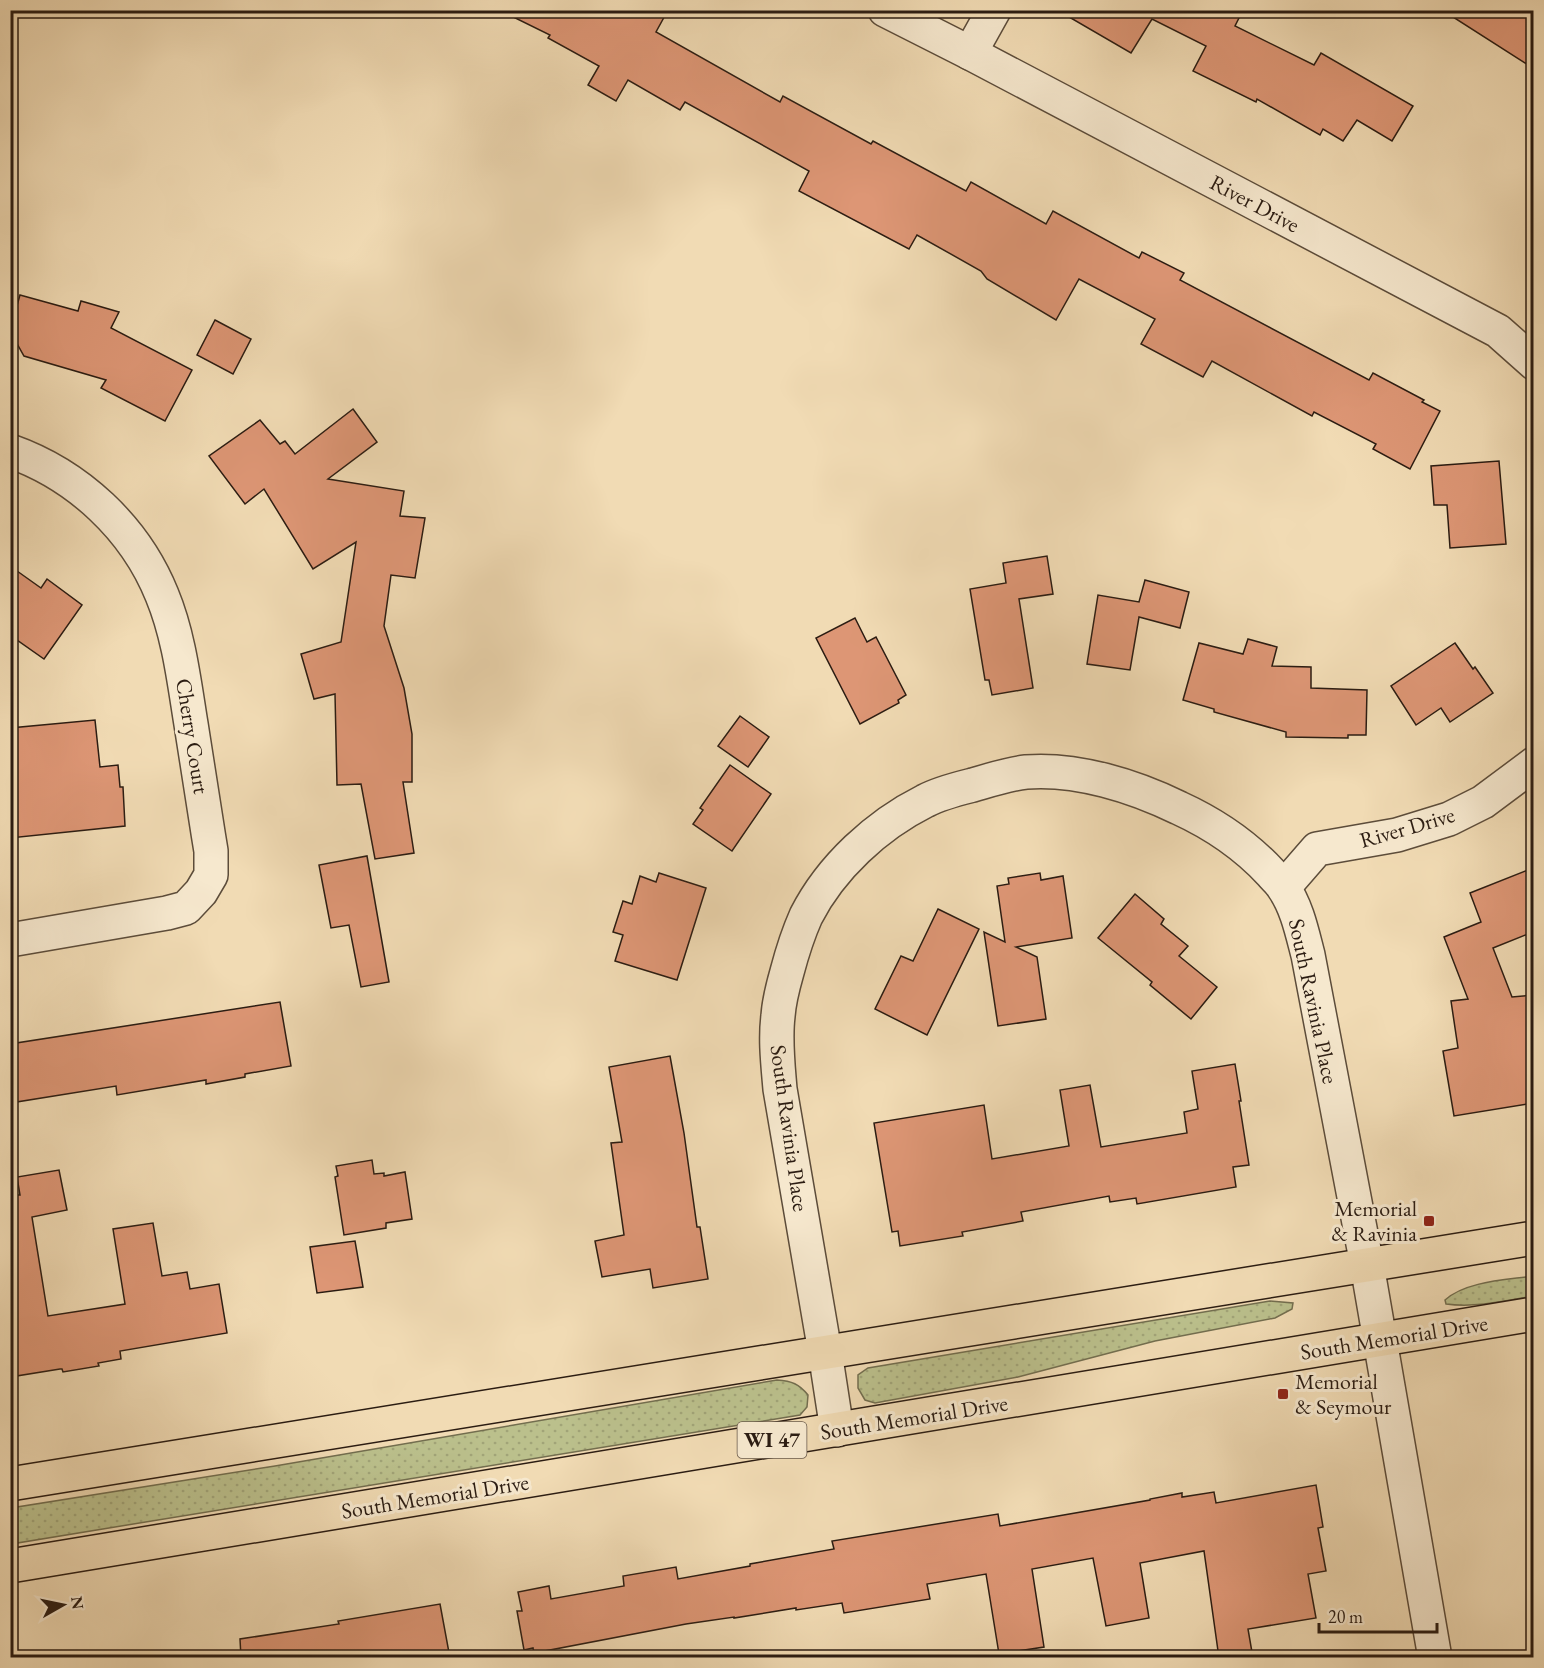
<svg xmlns="http://www.w3.org/2000/svg" width="1544" height="1668" font-family="'EB Garamond',serif">
<style>
.grass{fill:url(#grass-dots);stroke:#736e4f;stroke-width:1.5}
.building{fill:#dd9675;stroke:#2b1c12;stroke-width:1.5}
.lines{fill:none;stroke-linecap:round;stroke-linejoin:round}
.minor-casing{stroke:#5c4c3a;stroke-width:36}
.tertiary-casing{stroke:#5c4c3a;stroke-width:36}
.primary-casing{stroke:#2b1c12;stroke-width:36}
.minor{stroke:#f6e8ce;stroke-width:33}
.tertiary{stroke:#f6e8ce;stroke-width:33}
.primary{stroke:#f1dbb4;stroke-width:33}
.poi-dot{fill:#8f2418;stroke:#f6e8ce;stroke-width:2}
.labels{text-anchor:middle;stroke-width:6;stroke-linejoin:round;paint-order:stroke}
.shield{fill:#f6e8ce;stroke:#68594a;stroke-width:1.5}
.shield-label{font-size:21px;font-weight:bold;fill:#2b1c12}
.street-label{font-size:22px;fill:#2b1c12;stroke:#f6e8ce}
.poi-label{font-size:22px;fill:#2b1c12;stroke:#f6e8ce;text-anchor:end}
</style>
<defs>
<pattern id="grass-dots" width="8" height="8" patternUnits="userSpaceOnUse" patternTransform="scale(1.5)"><rect width="8" height="8" fill="#bbc08c"/><path d="M2 2h.1M6 6h.1" fill="none" stroke="#a1a478" stroke-width="1.8" stroke-linecap="round"/></pattern>
</defs>
<rect width="100%" height="100%" fill="#f1dbb4"/>
<filter id="stains"><feTurbulence type="fractalNoise" baseFrequency=".00333" numOctaves="4"/><feColorMatrix values="0 0 0 0 .2 0 0 0 0 .09 0 0 0 0 .02 0 0 0 .5 -.17"/></filter>
<radialGradient id="worn" r=".72"><stop offset=".6" stop-color="#630" stop-opacity="0"/><stop offset="1" stop-color="#630" stop-opacity=".3"/></radialGradient>
<g class="grass">
<path d="M1533 1276V1296C1505 1301 1475 1308 1446 1304L1445 1300C1466 1281 1507 1280 1533 1276Z"/>
<path d="M1270 1301 1293 1303 1292 1309 1275 1318 1155 1341 1018 1377 875 1403 865 1400 858 1388V1375L868 1368Z"/>
<path d="M777 1380C792 1381 799 1384 808 1395L807 1407 800 1415 11 1544V1508L275 1466Z"/>
</g>
<g class="building">
<path d="M499 10H668L656 32 780 102 783 96 871 144 873 141 966 191 971 182 1046 224 1053 211 1139 258 1142 252 1184 273 1180 280 1369 380 1373 373 1424 400 1422 402 1440 411 1410 469 1373 449 1376 444 1314 412 1312 416 1212 361 1203 377 1141 344 1155 319 1079 279 1056 320 987 279 981 271 917 235 909 249 799 191 809 171 685 102 680 110 628 80 616 101 588 85 599 66 548 38 550 35Z"/>
<path d="M1057 10H1243L1235 26 1314 65 1321 53 1413 106 1392 141 1357 120 1343 141 1323 129 1320 135 1257 99 1256 102 1193 71 1206 46 1152 19 1131 53Z"/>
<path d="M1442 10H1533V68Z"/>
<path d="M20 295 78 311 81 301 119 312 111 328 192 370 165 421 101 388 106 380 24 356 16 342 10 341V330Z"/>
<path d="M215 320 251 339 233 374 197 355Z"/>
<path d="M353 409 377 442 328 479 404 491 400 516 425 518 415 578 391 575 384 626 404 688 412 734V782H403L414 853 375 859 361 784 337 785 335 694 314 699 301 654 341 642 356 542 313 569 264 489 245 504 209 456 260 420 280 444 285 441 295 454Z"/>
<path d="M1499 461 1506 544 1450 548 1447 505H1434L1431 466Z"/>
<path d="M1047 556 1053 594 1019 599 1033 688 992 695 989 680H985L970 589 1006 583 1003 563Z"/>
<path d="M10 566 41 588 47 579 82 605 44 659 10 635Z"/>
<path d="M1145 580 1189 592 1180 628 1139 617 1130 670 1087 664 1098 595 1139 602Z"/>
<path d="M855 618 867 642 876 637 906 695 898 700 899 703 860 724 816 638Z"/>
<path d="M1248 639 1277 647 1272 666 1311 667V688L1367 690 1366 735H1348V738L1286 737V732L1214 712V709L1183 700 1199 643 1243 654Z"/>
<path d="M1455 643 1473 669 1475 667 1493 693 1450 722 1441 708 1416 725 1391 686Z"/>
<path d="M740 716 769 737 748 767 718 746Z"/>
<path d="M95 720 100 767 118 765 120 787H123L125 826 10 838V728Z"/>
<path d="M730 765 771 794 732 851 693 824 703 810 700 808Z"/>
<path d="M367 856 389 982 361 987 349 925 331 928 319 865Z"/>
<path d="M1533 868V932L1493 948 1512 997 1533 995V1103L1454 1116 1443 1051 1458 1048 1451 1001 1468 999 1444 937 1481 922 1470 893Z"/>
<path d="M659 873 706 888 677 980 615 961 623 935 613 932 623 901 632 904 640 876 656 882Z"/>
<path d="M1040 873 1041 880 1063 876 1072 938 1016 947 1037 957 1046 1019 998 1026 984 932 1005 942 997 886 1009 884 1008 878Z"/>
<path d="M1135 894 1164 919 1161 924 1188 946 1179 956 1217 987 1191 1019 1150 985 1152 982 1098 938Z"/>
<path d="M938 909 979 929 927 1035 875 1009 901 956 913 961Z"/>
<path d="M280 1002 291 1066 245 1074V1077L206 1084V1080L117 1095 116 1086 10 1103V1044Z"/>
<path d="M670 1056 684 1133 697 1227H700L708 1279 653 1288 650 1269 602 1277 595 1241 624 1235 611 1143 622 1142 609 1067Z"/>
<path d="M1235 1064 1241 1101H1239L1249 1165 1233 1167 1236 1187 1137 1204 1136 1198 1110 1202 1109 1196 1021 1212 1023 1221 962 1232 963 1236 900 1246 898 1231 892 1232 874 1123 984 1105 992 1159 1069 1146 1060 1090 1090 1085 1101 1147 1187 1133 1184 1112 1198 1109 1192 1071Z"/>
<path d="M372 1160 374 1174 384 1173V1176L405 1172 412 1219 386 1223V1228L344 1235 335 1177 338 1176 336 1166Z"/>
<path d="M59 1170 67 1210 32 1217 48 1316 125 1304 113 1229 153 1223 162 1276 187 1272 190 1289 219 1284 227 1333 120 1351 121 1359 98 1363 99 1366 63 1372 62 1369H60L10 1377V1195H20L17 1177Z"/>
<path d="M355 1241 363 1287 317 1293 310 1247Z"/>
<path d="M1316 1485 1323 1527 1318 1528 1326 1571 1308 1574 1316 1618 1248 1629 1253 1658H1219L1204 1551 1140 1563 1149 1618 1106 1626 1093 1558 1032 1569 1044 1647 999 1654 986 1574 927 1584 930 1599 844 1613 842 1603 796 1610V1608L734 1618V1617L686 1624 534 1653 533 1648 524 1650 517 1611H522L518 1592 549 1586 551 1599 624 1586 623 1576 676 1567 678 1579 750 1566V1564L834 1549 832 1541 998 1514 1000 1526 1150 1500V1499L1182 1493V1497L1214 1492 1216 1503Z"/>
<path d="M440 1604 450 1658H241L240 1639 339 1624 338 1621Z"/>
</g>
<g class="lines">
<defs>
<g id="minor">
<path d="M885 10 970 53 1498 331 1534 363"/>
<path d="M970 53 994 10"/>
<path d="M10 451C78 475 135 528 162 595 179 636 184 681 191 724 198 767 204 809 211 851V875L201 892 186 908 167 913 10 940"/>
<path d="M1284 887 1317 849 1397 835 1449 819 1483 802 1534 764"/>
<path d="M837 1430 825 1352 780 1089C778 1065 775 1040 778 1016 779 1001 783 986 787 972 792 953 798 934 806 916 831 867 877 825 925 801 940 793 957 789 973 785 990 780 1008 774 1026 772 1077 768 1134 786 1179 808 1214 824 1245 845 1271 873 1275 878 1280 882 1283 887 1297 907 1302 932 1308 955L1367 1265"/>
</g>
<path id="tertiary" d="M1367 1265 1435 1658"/>
<g id="primary">
<path d="M10 1484 1534 1238"/>
<path d="M10 1566 1534 1314"/>
</g>
</defs>
<use href="#minor" class="minor-casing"/>
<use href="#tertiary" class="tertiary-casing"/>
<use href="#primary" class="primary-casing"/>
<use href="#minor" class="minor"/>
<use href="#tertiary" class="tertiary"/>
<use href="#primary" class="primary"/>
</g>
<g class="poi-dot">
<rect x="1423" y="1215" width="12" height="12" rx="3"/>
<rect x="1277" y="1388" width="12" height="12" rx="3"/>
</g>
<g class="labels">
<rect class="shield" x="737.5" y="1422" width="69" height="36" rx="4.5"/>
<g class="shield-label">
<text x="772" y="1447">WI 47</text>
</g>
<g class="street-label">
<text transform="translate(1255 203) rotate(28)" y="8">River Drive</text>
<text transform="translate(193 736) rotate(81)" y="8">Cherry Court</text>
<text transform="translate(1407 827) rotate(-16)" y="8">River Drive</text>
<text transform="translate(1314 1001) rotate(78)" y="8">South Ravinia Place</text>
<text transform="translate(790 1128) rotate(82)" y="8">South Ravinia Place</text>
<text transform="translate(1394 1337) rotate(-9)" y="8">South Memorial Drive</text>
<text transform="translate(914 1417) rotate(-9)" y="8">South Memorial Drive</text>
<text transform="translate(435 1496) rotate(-9)" y="8">South Memorial Drive</text>
</g>
<g class="poi-label">
<text x="1417" y="1216">Memorial<tspan x="1417" dy="25">&amp; Ravinia</tspan></text>
<text x="1295" y="1389" text-anchor="start">Memorial<tspan x="1295" dy="25">&amp; Seymour</tspan></text>
</g>
</g>
<rect width="1544" height="1668" fill="none" stroke="#f1dbb4" stroke-width="36"/>
<rect x="12" y="12" width="1520" height="1644" fill="none" stroke="#2b1c12" stroke-width="3"/>
<rect x="18" y="18" width="1508" height="1632" fill="none" stroke="#2b1c12" stroke-width="1.5"/>
<g transform="translate(63 1605) rotate(81)" stroke="#f6e8ce" stroke-width="4.5" paint-order="stroke">
<path d="M0-4.5L10 22L0 15L-10 22Z" fill="#2b1c12"/>
<text y="-9" font-size="16" font-weight="bold" text-anchor="middle" fill="#2b1c12">N</text>
</g>
<path d="M1319 1623v9h118v-9" fill="none" stroke="#2b1c12" stroke-width="3"/>
<text x="1328" y="1623" font-size="18" fill="#2b1c12" stroke="#f6e8ce" stroke-width="4.5" paint-order="stroke">20 m</text>
<rect width="100%" height="100%" filter="url(#stains)"/>
<rect width="100%" height="100%" fill="url(#worn)"/>
</svg>
